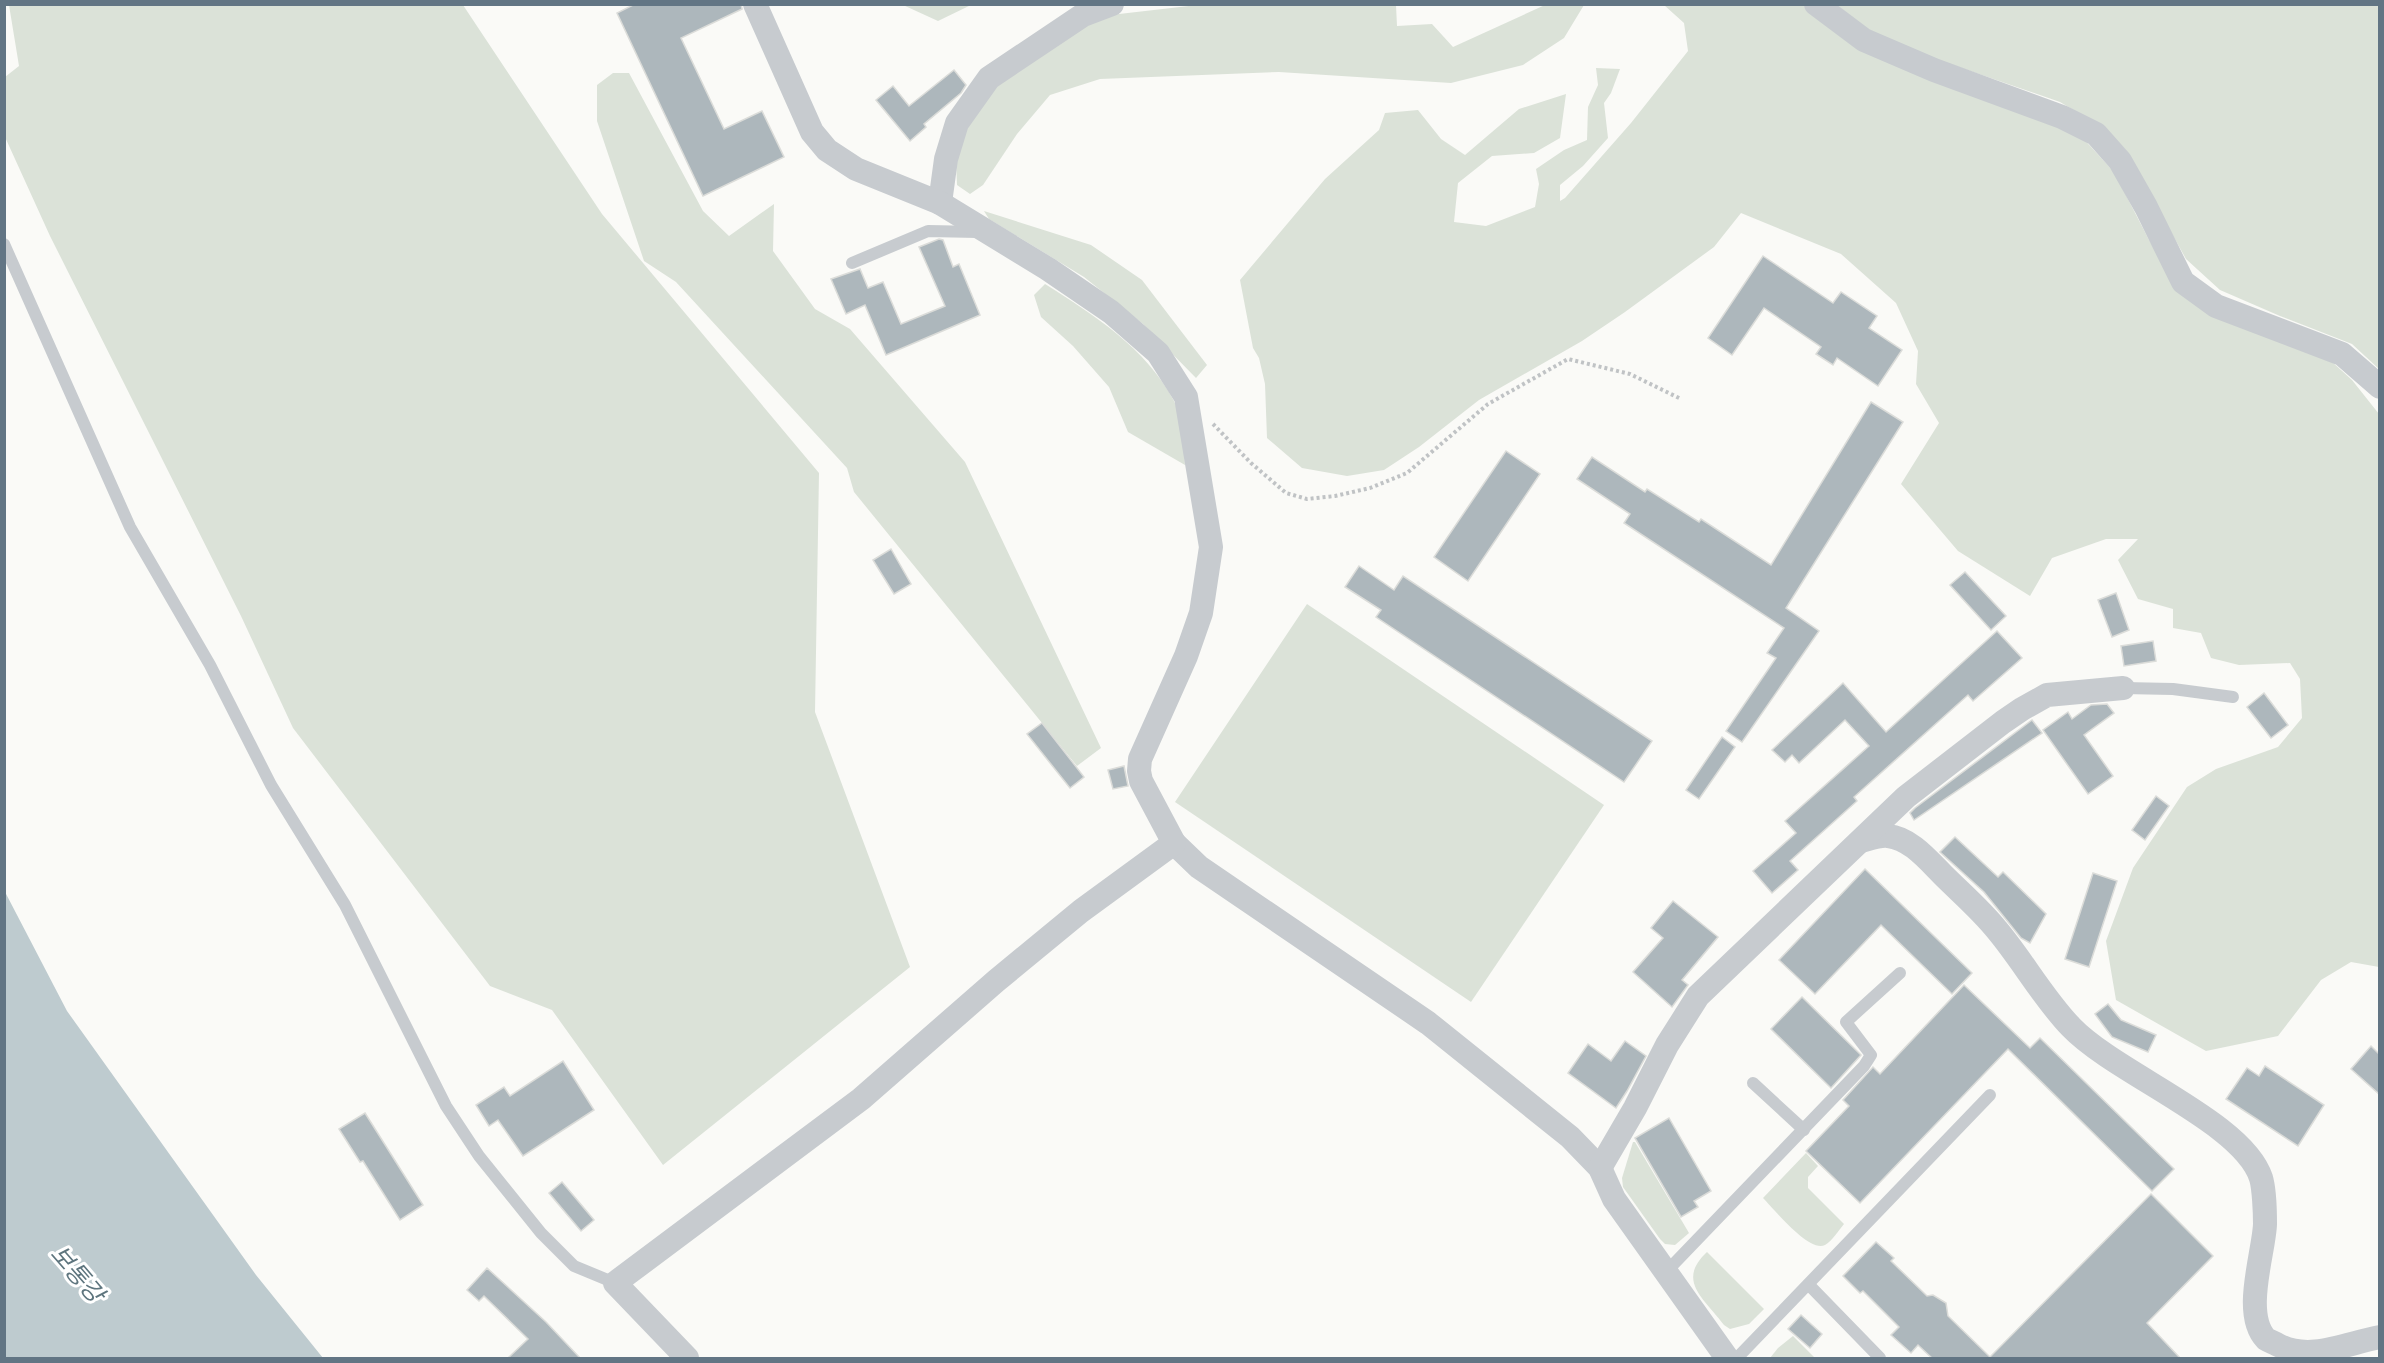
<svg xmlns="http://www.w3.org/2000/svg" width="2384" height="1363" font-family="Signika,'Noto Sans KR',sans-serif">
<style>
.green{fill:#dbe2d8}
.water{fill:#becbcf}
.building{fill:#adb7bc;stroke:#dbdcd9;stroke-width:1.5}
.lines{fill:none;stroke-linecap:round;stroke-linejoin:round}
.path{stroke:#c0c3c5;stroke-width:4;stroke-dasharray:3 3;stroke-linecap:butt}
.service{stroke:#c7cbcf;stroke-width:12}
.minor{stroke:#c7cbcf;stroke-width:24}
.labels{text-anchor:middle;stroke-width:6;stroke-linejoin:round;paint-order:stroke}
.water-label{font-size:24px;font-style:italic;fill:#5e757e;stroke:#fff}
</style>
<rect width="100%" height="100%" fill="#fafaf7"/>
<g class="green">
<path d="M1206 4 1396 5 1397 26 1432 24 1453 47 1545 5H1584L1564 38 1523 65 1451 83 1279 72 1100 79 1050 95 1017 134 983 185 970 194 957 185 956 161 963 126 996 81 1093 17Z"/>
<path d="M9 5H463L602 214 819 473 815 712 910 967 663 1165 552 1010 490 986 293 728 241 616 50 236 5 137V77L19 66Z"/>
<path d="M903 5H971L938 21Z"/>
<path d="M1664 5H1803L1864 50 2081 136 2114 172 2149 240 2181 293 2330 360 2352 380 2379 414V967L2351 962 2321 980 2278 1036 2206 1051 2116 1000 2106 941 2133 868 2187 787 2216 769 2278 747 2302 718 2300 679 2290 663 2239 665 2211 658 2201 633 2173 628V609L2138 599 2118 560 2138 539H2106L2052 558 2030 596 1958 551 1901 484 1939 423 1916 384 1918 351 1896 303 1841 254 1741 213 1714 247 1625 312 1582 341 1479 400 1419 447 1384 470 1347 476 1302 468 1267 438 1265 384 1259 358 1253 348 1240 280 1325 179 1379 130 1385 113 1418 110 1441 139 1465 155 1519 109 1566 94 1560 138 1534 153 1492 156 1458 183 1454 222 1486 226 1535 207 1539 184 1536 169 1564 150 1587 140 1588 107 1598 85 1596 68 1620 69 1611 93 1604 103 1608 138 1583 166 1560 185V201L1565 198 1631 123 1688 51 1684 23Z"/>
<path d="M1837 5H2379V369L2352 344 2280 316 2220 290 2186 259 2125 149 2104 128 2060 102 1924 55 1867 29Z"/>
<path d="M613 73H629L703 211 729 236 774 204 773 251 815 309 850 329 965 462 1101 748 1077 766 854 492 847 468 676 282 644 261 597 121V85Z"/>
<path d="M984 211 1091 245 1142 280 1207 365 1196 378 1143 324 1084 277 989 219Z"/>
<path d="M1045 284C1094 315 1146 348 1174 401 1183 420 1184 445 1185 465L1128 432 1109 387 1073 346 1041 317 1034 295Z"/>
<path d="M1307 604 1604 805 1471 1002 1175 802Z"/>
<path d="M1633 1142H1635L1689 1233 1675 1245 1665 1244 1660 1239 1623 1187 1622 1178Z"/>
<path d="M1806 1153 1818 1166 1808 1177V1188L1844 1224C1839 1230 1832 1241 1825 1245 1809 1253 1774 1209 1763 1198Z"/>
<path d="M1707 1252 1764 1309 1749 1324 1730 1329 1724 1325C1704 1298 1676 1281 1707 1252Z"/>
<path d="M1793 1336 1815 1358H1770L1778 1348Z"/>
</g>
<path class="water" d="M4 890 67 1011 256 1275 323 1358H5Z"/>
<g class="building">
<path d="M635 4H741L742 9 681 38 724 129 762 111 784 157 703 196 617 13Z"/>
<path d="M954 70 966 85 961 93 924 124 926 127 910 141 876 100 893 86 909 106Z"/>
<path d="M939 239 943 240 953 267 959 264 980 315 886 355 865 305 846 314 831 279 860 269 868 288 883 282 901 324 945 306 919 247Z"/>
<path d="M1763 256 1833 303 1841 292 1877 316 1869 328 1902 350 1878 386 1837 358 1833 365 1816 354 1821 347 1764 308 1732 355 1708 338Z"/>
<path d="M1871 402 1903 422 1786 608 1819 631 1742 742 1726 731 1776 658 1767 653 1784 628 1624 523 1630 514 1577 479 1592 457 1645 492 1647 489 1699 522 1701 519 1771 565Z"/>
<path d="M1506 451 1540 474 1468 581 1434 557Z"/>
<path d="M891 549 911 584 894 594 873 560Z"/>
<path d="M1359 566 1394 590 1403 576 1652 741 1624 782 1376 617 1381 610 1345 587Z"/>
<path d="M1965 572 2006 616 1991 630 1950 585Z"/>
<path d="M2116 593 2129 630 2112 637 2098 600Z"/>
<path d="M1997 631 2022 658 1973 701 1968 695 1854 797 1857 801 1790 861 1798 870 1772 893 1753 871 1796 833 1785 821 1869 746 1845 720 1799 763 1792 755 1785 762 1772 750 1843 683 1886 732Z"/>
<path d="M2153 641 2156 661 2124 666 2121 646Z"/>
<path d="M2264 693 2288 725 2271 738 2247 707Z"/>
<path d="M2107 704 2114 713 2084 735 2113 776 2088 794 2043 730 2068 712 2072 719 2091 705Z"/>
<path d="M2032 720 2042 733 1914 820 1910 813 1915 808Z"/>
<path d="M1042 723 1084 777 1070 788 1027 734Z"/>
<path d="M1722 737 1735 747 1699 799 1686 790Z"/>
<path d="M1124 766 1128 786 1113 789 1108 770Z"/>
<path d="M2156 796 2169 806 2145 840 2132 830Z"/>
<path d="M1955 837 1998 877 2003 872 2046 914 2030 943 2021 938 1984 892 1940 852Z"/>
<path d="M1865 869 1972 973 1952 994 1881 925 1815 994 1779 960Z"/>
<path d="M2093 873 2117 881 2089 967 2065 959Z"/>
<path d="M1673 901 1718 937 1682 980 1688 985 1672 1007 1633 972 1663 938 1651 928Z"/>
<path d="M1964 985 2030 1048 2040 1038 2174 1169 2152 1191 2008 1049 1860 1203 1806 1151 1849 1106 1843 1100 1873 1067 1880 1074Z"/>
<path d="M1802 997 1861 1055 1831 1088 1771 1029Z"/>
<path d="M2108 1004 2121 1020 2156 1035 2148 1052 2112 1037 2095 1014Z"/>
<path d="M1625 1041 1646 1056 1627 1091 1616 1108 1568 1073 1588 1044 1611 1061Z"/>
<path d="M2371 1046 2379 1054V1094L2351 1069Z"/>
<path d="M563 1061 594 1110 523 1156 498 1120 489 1126 476 1105 504 1087 510 1096Z"/>
<path d="M2265 1066 2324 1105 2298 1146 2226 1099 2247 1068 2259 1076Z"/>
<path d="M365 1113 423 1205 400 1220 363 1161 360 1162 339 1129Z"/>
<path d="M1669 1118 1711 1191 1694 1201 1698 1207 1681 1217 1635 1138Z"/>
<path d="M562 1182 594 1220 581 1231 549 1193Z"/>
<path d="M2151 1194 2213 1256 2147 1323 2181 1359H1933L1918 1345 1911 1353 1891 1335 1899 1327 1863 1291 1860 1293 1843 1276 1876 1242 1894 1258 1891 1261 1927 1296 1933 1295 1946 1303 1948 1316 1990 1357Z"/>
<path d="M487 1268 546 1322 581 1359H507L528 1339 484 1296 479 1301 467 1290Z"/>
<path d="M1801 1315 1822 1334 1810 1348 1788 1329Z"/>
</g>
<g class="lines">
<path class="path" d="M1213 424 1251 463 1286 493 1307 499 1335 496 1370 488 1407 473 1488 404 1568 359 1630 374 1681 399"/>
<g class="service">
<path d="M4 244 130 527 210 665 271 785 345 905 446 1106 479 1156 541 1233 574 1266 615 1283"/>
<path d="M852 263 928 231 978 232"/>
<path d="M2123 688 2173 689 2233 697"/>
<path d="M1753 1083 1804 1130"/>
<path d="M1667 1271 1864 1066 1871 1055 1846 1022 1900 973"/>
<path d="M1809 1285 1880 1358"/>
<path d="M1737 1358 1990 1095"/>
</g>
<g class="minor">
<path d="M1816 4 1864 40 1934 70 2062 117 2096 134 2120 161 2146 207 2183 282 2216 306 2342 354 2380 387"/>
<path d="M940 203 946 159 957 123 989 78 1083 15 1112 4"/>
<path d="M1861 841C1869 839 1880 835 1888 836 1910 838 1928 860 1943 875 1961 893 1981 910 1997 930 2023 961 2043 998 2071 1027 2116 1074 2243 1122 2261 1178 2264 1188 2265 1213 2265 1224 2264 1253 2242 1314 2266 1339 2269 1341 2275 1343 2278 1345 2310 1362 2347 1343 2380 1337"/>
<path d="M1174 843 1199 867 1428 1023 1570 1137 1600 1168 1614 1199 1727 1358"/>
<path d="M1600 1168 1635 1108 1667 1045 1698 996 1906 797 2003 722 2022 709 2047 695 2123 688"/>
<path d="M687 1358 615 1283 861 1099 996 981 1081 911 1174 843 1141 781 1139 771 1140 759 1186 656 1201 613 1211 547 1186 397 1158 353 1111 312 1048 269 940 203 856 169 827 150 812 132 755 4"/>
</g>
</g>
<g class="labels">
<g class="water-label">
<text transform="translate(77 1274) rotate(49)" y="8">보통강</text>
</g>
</g>
<rect width="2384" height="1363" fill="none" stroke="#627584" stroke-width="12"/>
</svg>
